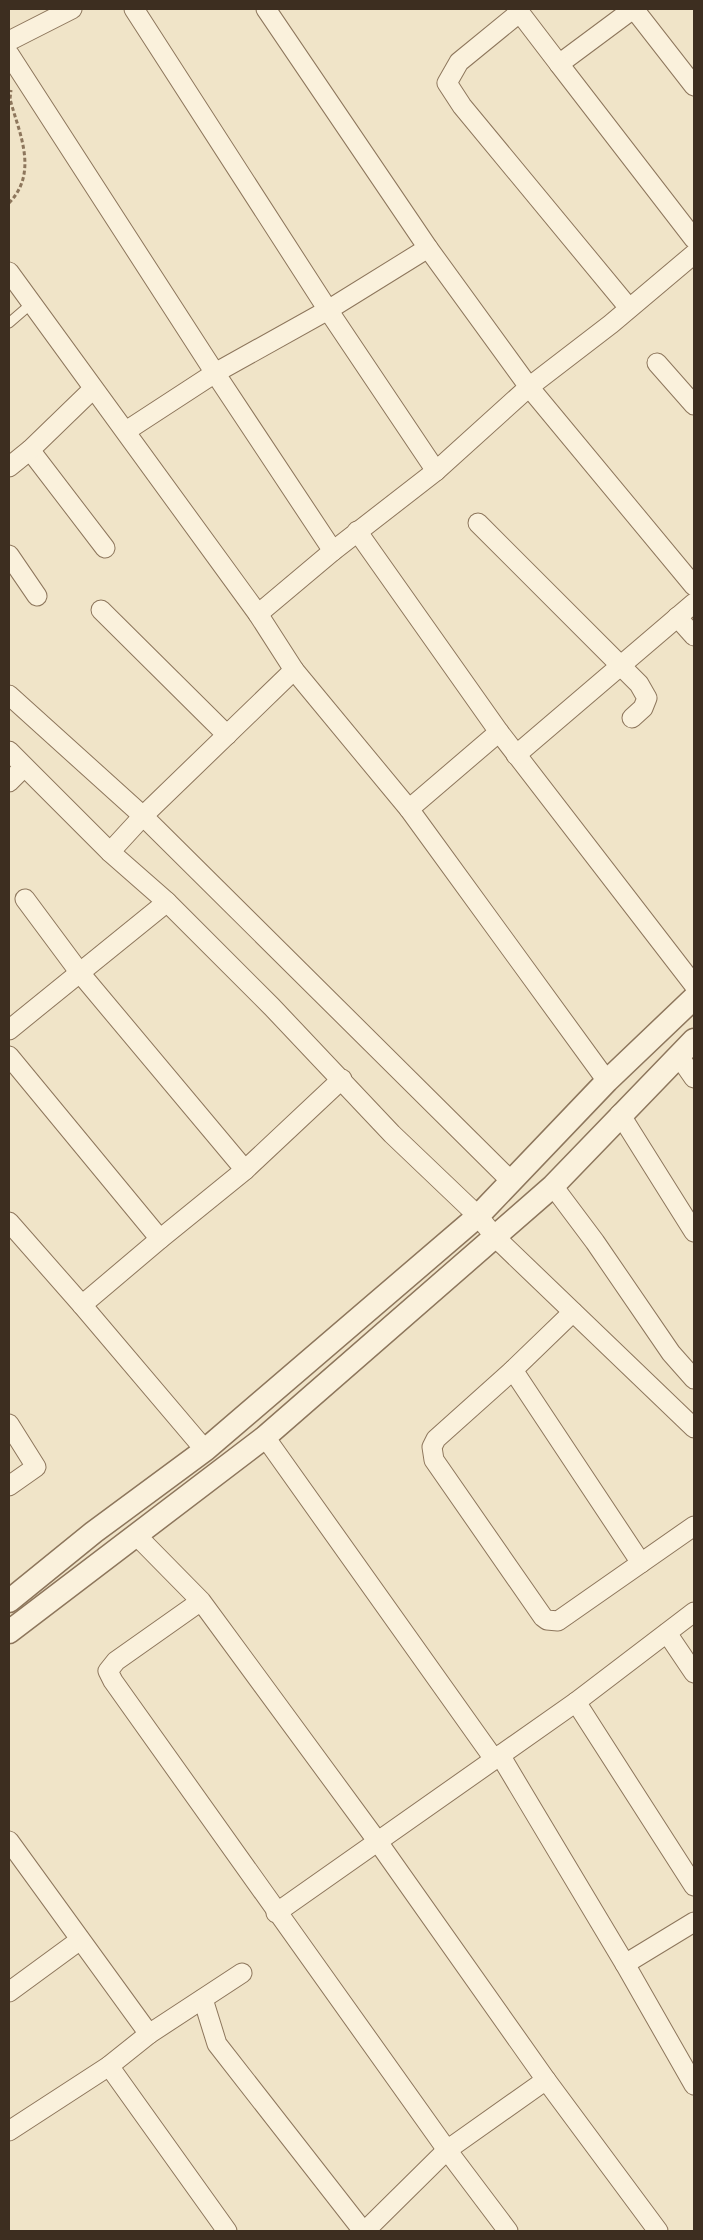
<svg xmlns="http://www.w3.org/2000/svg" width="703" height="2240" font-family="'Playfair Display',serif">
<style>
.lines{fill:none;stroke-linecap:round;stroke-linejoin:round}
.service-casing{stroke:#8d765c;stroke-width:11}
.minor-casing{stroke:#8d765c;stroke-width:21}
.tertiary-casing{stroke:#8d765c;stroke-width:25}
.path{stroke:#8d765c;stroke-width:3;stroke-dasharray:4 2.5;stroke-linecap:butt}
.service{stroke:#faf1dc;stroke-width:9}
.minor{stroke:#faf1dc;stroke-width:19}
.tertiary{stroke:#faf1dc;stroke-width:22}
</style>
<rect width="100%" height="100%" fill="#f0e4c8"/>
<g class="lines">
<defs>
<path id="service" d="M9 323 31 304"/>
<g id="minor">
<path d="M134 9 328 310 436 471"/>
<path d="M266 9 428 248 529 387 694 586"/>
<path d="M517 9 559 64 633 9"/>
<path d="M634 9 694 86"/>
<path d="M519 13 459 62 447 83 462 106 629 308"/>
<path d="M9 41 72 9"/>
<path d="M9 54 215 373 333 551"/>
<path d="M559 64 694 239"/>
<path d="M9 272 258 614 294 670 143 816 110 852"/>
<path d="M657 363 694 405"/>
<path d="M126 431 215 373 328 310 428 248"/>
<path d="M30 450 105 548"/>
<path d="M9 467 30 450 93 389"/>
<path d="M478 523 639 684 647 698 643 708 632 718"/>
<path d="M357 531 499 732 694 985"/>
<path d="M9 555 37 596"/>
<path d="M101 610 227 735"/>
<path d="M258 614 333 551 436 471 529 387 611 324 694 254"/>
<path d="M677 617 694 636"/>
<path d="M294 670 409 809 607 1081"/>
<path d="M9 695 143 816 512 1182"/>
<path d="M9 751 110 852 167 902 272 1007 392 1134 478 1216 495 1237 694 1428"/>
<path d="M516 755 694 603"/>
<path d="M9 782 24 767"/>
<path d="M409 809 499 732"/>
<path d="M25 899 80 973 245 1170"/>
<path d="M9 1030 167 902"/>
<path d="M678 1055 694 1078"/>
<path d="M9 1056 160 1239"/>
<path d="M620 1114 694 1232"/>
<path d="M553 1186 595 1242 671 1353 694 1379"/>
<path d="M9 1222 82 1305 205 1450"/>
<path d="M82 1305 160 1239 245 1170 342 1079"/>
<path d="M573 1312 513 1370 436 1439 432 1447 434 1460 543 1617 547 1620 558 1621 694 1526"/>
<path d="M513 1370 641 1563"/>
<path d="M9 1424 36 1467 9 1486"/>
<path d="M265 1437 494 1759"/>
<path d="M137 1536 201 1601 378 1842 546 2080 447 2150 113 1681 108 1671 116 1661 201 1601"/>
<path d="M667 1633 694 1673"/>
<path d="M576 1702 694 1886"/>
<path d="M500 1755 625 1964 694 1922"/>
<path d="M9 1841 149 2034 242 1973"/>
<path d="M276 1913 576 1702 694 1612"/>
<path d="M625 1964 694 2085"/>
<path d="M9 1992 80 1940"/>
<path d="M203 1999 217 2044 363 2231"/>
<path d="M109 2066 227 2231"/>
<path d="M546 2080 658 2231"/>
<path d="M9 2131 109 2066 149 2034"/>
<path d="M365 2231 447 2150 508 2231"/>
</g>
<g id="tertiary">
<path d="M9 1601 94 1532 205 1450 478 1216 607 1081 694 998"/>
<path d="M9 1632 265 1437 553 1186 694 1040"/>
</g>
</defs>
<use href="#service" class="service-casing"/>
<use href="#minor" class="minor-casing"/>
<use href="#tertiary" class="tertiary-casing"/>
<path class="path" d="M9 203C39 172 19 133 10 99L11 90"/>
<use href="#service" class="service"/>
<use href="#minor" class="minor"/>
<use href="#tertiary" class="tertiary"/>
</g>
<rect width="703" height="2240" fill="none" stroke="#3d2e20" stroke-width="20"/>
</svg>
